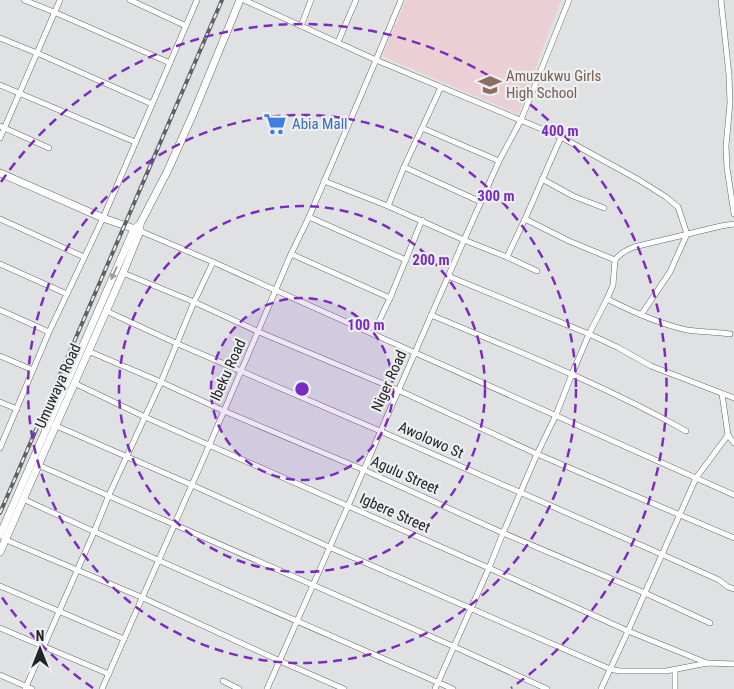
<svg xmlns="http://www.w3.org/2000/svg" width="734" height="689" font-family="'Roboto Condensed',sans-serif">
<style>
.education{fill:#eacfd4}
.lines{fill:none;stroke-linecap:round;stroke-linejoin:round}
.street-casing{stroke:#656768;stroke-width:6}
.secondary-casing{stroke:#656768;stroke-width:8}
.street{stroke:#fff;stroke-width:5}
.secondary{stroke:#fff;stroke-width:7}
.rail-casing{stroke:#5f6061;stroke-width:4}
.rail{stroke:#eceef0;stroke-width:2;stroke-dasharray:5.5;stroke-linecap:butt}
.oneway{fill:#9c9d9d}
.ring{fill:none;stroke:#7b2cbf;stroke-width:2.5;stroke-dasharray:9 6}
.labels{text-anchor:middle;stroke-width:4.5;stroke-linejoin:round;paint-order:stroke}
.education-label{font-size:15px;fill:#785e54;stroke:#eceef0;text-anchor:start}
.shop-label{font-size:15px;fill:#366cbe;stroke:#eceef0;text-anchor:start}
.street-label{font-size:15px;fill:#242525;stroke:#eceef0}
.centre{fill:#7b2cbf;stroke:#eceef0;stroke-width:2.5}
.ring-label{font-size:15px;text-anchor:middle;font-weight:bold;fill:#7b2cbf;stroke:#eceef0;stroke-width:4.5;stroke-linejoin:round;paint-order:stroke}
</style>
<rect width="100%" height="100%" fill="#dfe1e3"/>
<path class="education" d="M406 0H561L518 114 382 56Z"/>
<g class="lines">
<defs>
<g id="street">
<path d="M24 0 54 12 170 63"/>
<path d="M130 0 186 26"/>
<path d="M244 0 376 60 561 137 639 180 666 197 678 207 687 234 670 272 641 315"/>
<path d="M721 0 729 75 730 103 726 146 727 168 734 214"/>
<path d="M301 26 311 0"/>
<path d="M0 38 37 53 152 104"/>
<path d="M338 42 356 0"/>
<path d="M0 85 135 142"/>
<path d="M0 126 49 148"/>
<path d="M422 128 499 161"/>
<path d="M0 138 60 0"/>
<path d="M404 167 481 202"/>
<path d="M542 179 573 196 604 208"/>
<path d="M324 181 388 206 464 240 507 257 537 271"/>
<path d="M388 206 404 167 441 87"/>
<path d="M309 217 406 260"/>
<path d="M0 219 84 257"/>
<path d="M525 219 561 137"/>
<path d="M140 231 213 262 373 334 734 495"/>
<path d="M291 254 390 298"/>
<path d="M615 260C620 253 626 250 634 247L721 226 734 224"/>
<path d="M0 264 67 294"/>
<path d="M123 273 194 302 259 332 398 390 537 454 734 538"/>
<path d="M448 276 589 334 617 347 651 366 734 398"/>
<path d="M607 299C633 312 659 324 687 330 701 332 716 332 730 334"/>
<path d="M0 310 49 332"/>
<path d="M106 311 178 344 380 431 661 554 719 580 728 587 734 589"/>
<path d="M431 315C517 351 604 385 686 431"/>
<path d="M373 334 390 298 422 220"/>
<path d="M88 351 161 382 224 411 364 470 503 533 645 593 710 623"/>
<path d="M0 356 33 370"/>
<path d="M74 383 145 417 489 568 628 631 707 663"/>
<path d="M0 402 17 409"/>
<path d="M54 425 192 485 329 547 610 669 619 671H666L708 663 734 664"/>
<path d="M728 435 734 443"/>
<path d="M0 448 49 332 103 218 197 0"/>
<path d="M38 465 455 647 547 689"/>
<path d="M23 499C165 565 309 626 453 689"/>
<path d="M4 539 141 597 280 661 344 689"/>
<path d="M0 586 124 639"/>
<path d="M0 628 109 674"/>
<path d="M675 670V689"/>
<path d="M0 675 32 689"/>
<path d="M223 681 239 689"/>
<path d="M25 689 94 532 109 495 161 382 194 302 213 262"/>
<path d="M102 689 209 446 291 254 309 217 376 60 401 0"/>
<path d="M267 689 348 506 464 240 499 161 521 120 569 0"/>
<path d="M435 689 489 568 503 533 537 454 556 415 572 374 589 334 607 299 613 285 615 260 569 241 525 219 507 257"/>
<path d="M601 689 628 631 696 478 728 435 722 394"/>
</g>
<g id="secondary">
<path d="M0 173 103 218 138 230"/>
<path d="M0 535 134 229 140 224"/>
<path d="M0 552 123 273 140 231V224L168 170 193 114 240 0"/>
</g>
</defs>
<use href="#street" class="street-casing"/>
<use href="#secondary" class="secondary-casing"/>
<use href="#street" class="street"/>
<use href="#secondary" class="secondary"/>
<defs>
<path id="rail" d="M0 513 222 0"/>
</defs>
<use href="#rail" class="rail-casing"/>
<use href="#rail" class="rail"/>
</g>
<defs><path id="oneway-solid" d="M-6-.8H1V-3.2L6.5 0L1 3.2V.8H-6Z" transform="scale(1.25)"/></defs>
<use class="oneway" href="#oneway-solid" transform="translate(114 273) rotate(114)"/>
<circle cx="302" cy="389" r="91" fill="#7b2cbf" fill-opacity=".12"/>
<g class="ring">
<circle cx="302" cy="389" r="91"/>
<circle cx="302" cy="389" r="183"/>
<circle cx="302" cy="389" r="274"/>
<path d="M93 688A365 365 0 0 1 1 596M1 182A365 365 0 1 1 511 688"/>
</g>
<defs>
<symbol id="school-bare" viewBox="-9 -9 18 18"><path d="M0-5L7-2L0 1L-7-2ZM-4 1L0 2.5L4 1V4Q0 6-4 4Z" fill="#8d6e63" stroke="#eceef0" stroke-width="2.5" paint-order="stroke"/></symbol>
<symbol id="supermarket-bare" viewBox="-9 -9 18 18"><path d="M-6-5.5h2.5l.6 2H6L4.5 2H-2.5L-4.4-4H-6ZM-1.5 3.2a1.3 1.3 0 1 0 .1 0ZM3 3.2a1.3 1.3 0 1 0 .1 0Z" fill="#3f7fe0" stroke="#eceef0" stroke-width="2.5" paint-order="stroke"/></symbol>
</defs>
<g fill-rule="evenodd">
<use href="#school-bare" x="474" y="69" width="32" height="32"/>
<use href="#supermarket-bare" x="259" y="108" width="32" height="32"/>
</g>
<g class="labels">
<g class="education-label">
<text x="506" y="81">Amuzukwu Girls<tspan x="506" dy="17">High School</tspan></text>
</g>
<g class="shop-label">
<text x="292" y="129">Abia Mall</text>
</g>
<g class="street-label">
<text transform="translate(228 370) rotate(-66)" y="5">Ibeku Road</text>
<text transform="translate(389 381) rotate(-66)" y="5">Niger Road</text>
<text transform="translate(58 386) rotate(-66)" y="5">Umuwaya Road</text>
<text transform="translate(431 440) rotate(24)" y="5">Awolowo St</text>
<text transform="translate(405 475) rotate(24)" y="5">Agulu Street</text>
<text transform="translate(395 513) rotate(24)" y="5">Igbere Street</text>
</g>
</g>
<circle cx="302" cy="389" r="8" class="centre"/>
<g class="ring-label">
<text x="560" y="136">400 m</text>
<text x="496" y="201">300 m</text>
<text x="431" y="265">200 m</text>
<text x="366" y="330">100 m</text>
</g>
<g transform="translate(40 649)" stroke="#eceef0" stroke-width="4" paint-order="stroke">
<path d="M0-4L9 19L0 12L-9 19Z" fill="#242525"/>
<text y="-8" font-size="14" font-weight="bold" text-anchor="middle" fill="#242525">N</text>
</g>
</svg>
